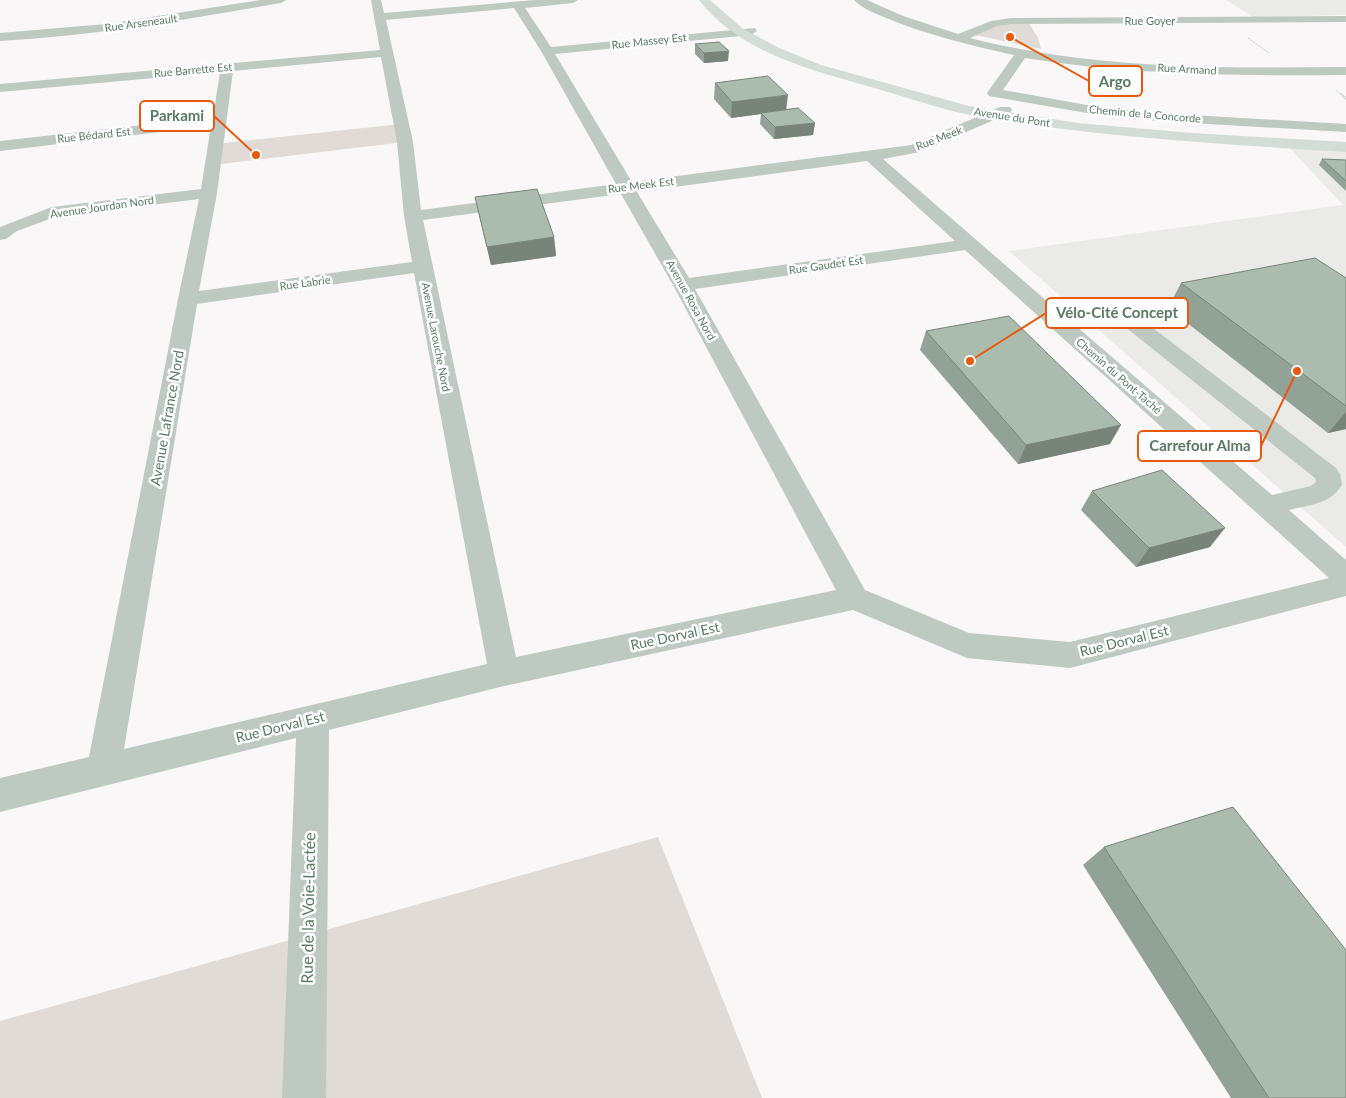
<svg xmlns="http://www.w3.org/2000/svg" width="1346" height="1098" font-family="Lato,sans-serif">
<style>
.built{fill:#eaeae9}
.green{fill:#e0dbd6}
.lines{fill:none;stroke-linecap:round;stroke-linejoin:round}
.path-far1{stroke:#b6c0b9;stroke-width:1;stroke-dasharray:1 1;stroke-linecap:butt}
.path{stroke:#b6c0b9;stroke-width:2;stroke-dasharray:1 1;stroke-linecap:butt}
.minor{fill:#bdc9c1;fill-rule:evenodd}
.major{fill:#d3dcd6;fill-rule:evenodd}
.wall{fill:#93a296}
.shaded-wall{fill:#78847a}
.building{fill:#abbcaf;stroke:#78847a}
.labels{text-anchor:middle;stroke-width:5;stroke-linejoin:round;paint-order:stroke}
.far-street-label{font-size:11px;fill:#587a63;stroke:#fff}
.street-label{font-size:14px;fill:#587a63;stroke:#fff}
.near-street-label{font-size:16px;fill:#587a63;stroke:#fff}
.leader{fill:none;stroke:#e8590c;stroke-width:2}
.callout-dot{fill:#e8590c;stroke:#fff;stroke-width:2}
.callout{fill:#fff;stroke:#e8590c;stroke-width:2}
.callout-label{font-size:15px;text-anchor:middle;font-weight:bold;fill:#587a63}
</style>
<rect width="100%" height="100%" fill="#faf7f8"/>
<g class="built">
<path d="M1226 0H1346V15L1253 17Z"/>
<path d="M1283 141 1346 146V547L1009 251 1343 205Z"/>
</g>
<g class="green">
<path d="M1004 22H1028L1038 38 1041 49 975 35Z"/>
<path d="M401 124 405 142 213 165 215 144Z"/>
<path d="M658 837 762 1098H0V1021Z"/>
</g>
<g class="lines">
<g class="path-far1">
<path d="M1248 38 1269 53"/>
<path d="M1336 90 1342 95"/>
</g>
<path class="path" d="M1341 94 1346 99"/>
<g class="minor">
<path d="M261 0H286L281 3C188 19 95 36 0 41V33L106 24Z"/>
<path d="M371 0H381L384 13 535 0H578L573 3 525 8 551 47 755 28 757 31 751 35 555 54 632 182 911 145 1000 107H1010L1012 110 1010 113 920 152 883 159 1064 316 1206 291 1213 293 1216 297 1213 301 1136 315 1336 468 1340 474 1342 485C1331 504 1308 505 1289 510L1346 560V596L1070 668 967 658 853 610 504 686 329 730 326 1098H282L296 738 0 812V778L89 757 178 299 199 199 55 217 17 231 6 239 0 240V227L52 207 201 189 211 126 0 151V141L213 117 220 72 0 92V84L380 50ZM514 8 541 51 616 184 421 210 413 142 386 20ZM381 57 397 142 404 216 412 262 199 291 217 193 233 71ZM867 161 955 241 689 278 637 192ZM621 194 673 285 836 590 516 657 423 220ZM965 250 1329 578 1070 642 969 633 865 590 695 289ZM414 273 487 664 124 749 197 304ZM1115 319 1315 478 1316 482 1311 486 1272 495 1076 326Z"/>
<path d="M854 0H867L903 16 958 34 991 21 1011 18 1346 16V22L1011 24 997 26 970 38C998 46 1028 50 1056 55 1152 69 1249 68 1346 67V75C1238 76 1132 75 1025 58L1003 90 1087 105 1157 113 1346 124V132L1157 121 1087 113 989 96 987 93 1014 55C969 45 927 35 884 17 874 13 861 8 854 0Z"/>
</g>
<path class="major" d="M699 0H710L742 28 779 48 821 65 969 106 1078 123 1192 133 1346 142V152C1220 144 1094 137 970 115 936 108 903 96 871 87 810 70 739 52 699 0Z"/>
</g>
<g class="wall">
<path d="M695 44 728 61 704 63 695 54Z"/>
<path d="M715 83 787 109 815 123 813 135 774 139 760 124 761 114 731 118 714 99Z"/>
<path d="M1322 159 1346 160V191L1319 165Z"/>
<path d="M475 197 554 237 556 256 491 265 479 215Z"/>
<path d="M1346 278V429L1328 433 1168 308 1181 283Z"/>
<path d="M926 331 1110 444 1018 464 920 350Z"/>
<path d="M1092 491 1210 547 1136 567 1081 510Z"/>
<path d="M1104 847 1346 1098H1231L1083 865Z"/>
</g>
<g class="shaded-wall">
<path d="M729 51 728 61 704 63V53Z"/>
<path d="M788 95 786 111 761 113V114L731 118 732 102Z"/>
<path d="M815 123 813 135 774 139 775 127Z"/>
<path d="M554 237 556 256 491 265 487 247Z"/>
<path d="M1346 412V429L1328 433Z"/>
<path d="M1121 425 1110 444 1018 464 1026 445Z"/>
<path d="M1225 528 1210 547 1136 567 1149 548Z"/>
</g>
<g class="building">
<path d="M719 42 729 51 704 53 695 44Z"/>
<path d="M768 76 788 95 732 102 715 83Z"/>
<path d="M798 108 815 123 775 127 761 113Z"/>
<path d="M1322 159 1346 160V181Z"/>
<path d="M537 189 554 237 487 247 475 197Z"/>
<path d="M1315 258 1346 278V406L1181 283Z"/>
<path d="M1009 316 1121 425 1026 445 926 331Z"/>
<path d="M1162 470 1225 528 1149 548 1092 491Z"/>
<path d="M1233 807 1346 950V1098H1269L1104 847Z"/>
</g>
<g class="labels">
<g class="far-street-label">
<text x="1150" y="25">Rue Goyer</text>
<text transform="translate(141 23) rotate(-8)" y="4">Rue Arseneault</text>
<text transform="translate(649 41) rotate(-6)" y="4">Rue Massey Est</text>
<text transform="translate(1187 69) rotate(3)" y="4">Rue Armand</text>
<text transform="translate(193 70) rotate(-5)" y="4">Rue Barrette Est</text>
<text transform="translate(1145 114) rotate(5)" y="4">Chemin de la Concorde</text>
<text transform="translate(1012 117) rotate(9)" y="4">Avenue du Pont</text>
<text transform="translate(94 135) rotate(-6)" y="4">Rue Bédard Est</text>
<text transform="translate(939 138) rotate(-21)" y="4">Rue Meek</text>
<text transform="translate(641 185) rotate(-7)" y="4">Rue Meek Est</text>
<text transform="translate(102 207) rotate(-8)" y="4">Avenue Jourdan Nord</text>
<text transform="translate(826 265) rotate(-8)" y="4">Rue Gaudet Est</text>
<text transform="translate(305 283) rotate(-8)" y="4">Rue Labrie</text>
<text transform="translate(691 300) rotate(61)" y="4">Avenue Rosa Nord</text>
<text transform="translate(436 337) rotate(79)" y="4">Avenue Larouche Nord</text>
<text transform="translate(1119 376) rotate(41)" y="4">Chemin du Pont-Taché</text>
</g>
<g class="street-label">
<text transform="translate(167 418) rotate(-80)" y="5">Avenue Lafrance Nord</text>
<text transform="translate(675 636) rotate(-12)" y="5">Rue Dorval Est</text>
<text transform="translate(1124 641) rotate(-14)" y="5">Rue Dorval Est</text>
<text transform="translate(280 727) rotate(-14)" y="5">Rue Dorval Est</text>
</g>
<g class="near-street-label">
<text transform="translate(308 908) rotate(-89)" y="6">Rue de la Voie-Lactée</text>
</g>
</g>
<path class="leader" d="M1010 37L1089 81M256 155L214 116M970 361L1046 313M1297 371L1261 446"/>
<g class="callout-dot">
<circle cx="1010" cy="37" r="5"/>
<circle cx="256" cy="155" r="5"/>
<circle cx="970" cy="361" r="5"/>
<circle cx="1297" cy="371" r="5"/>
</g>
<g class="callout">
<rect x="1089" y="66" width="53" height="30" rx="5"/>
<rect x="140" y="101" width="74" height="30" rx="5"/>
<rect x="1046" y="298" width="142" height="30" rx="5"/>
<rect x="1138" y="431" width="123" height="30" rx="5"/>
</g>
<g class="callout-label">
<text x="1115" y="87">Argo</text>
<text x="177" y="121">Parkami</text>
<text x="1117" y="318">Vélo-Cité Concept</text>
<text x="1200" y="451">Carrefour Alma</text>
</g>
</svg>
